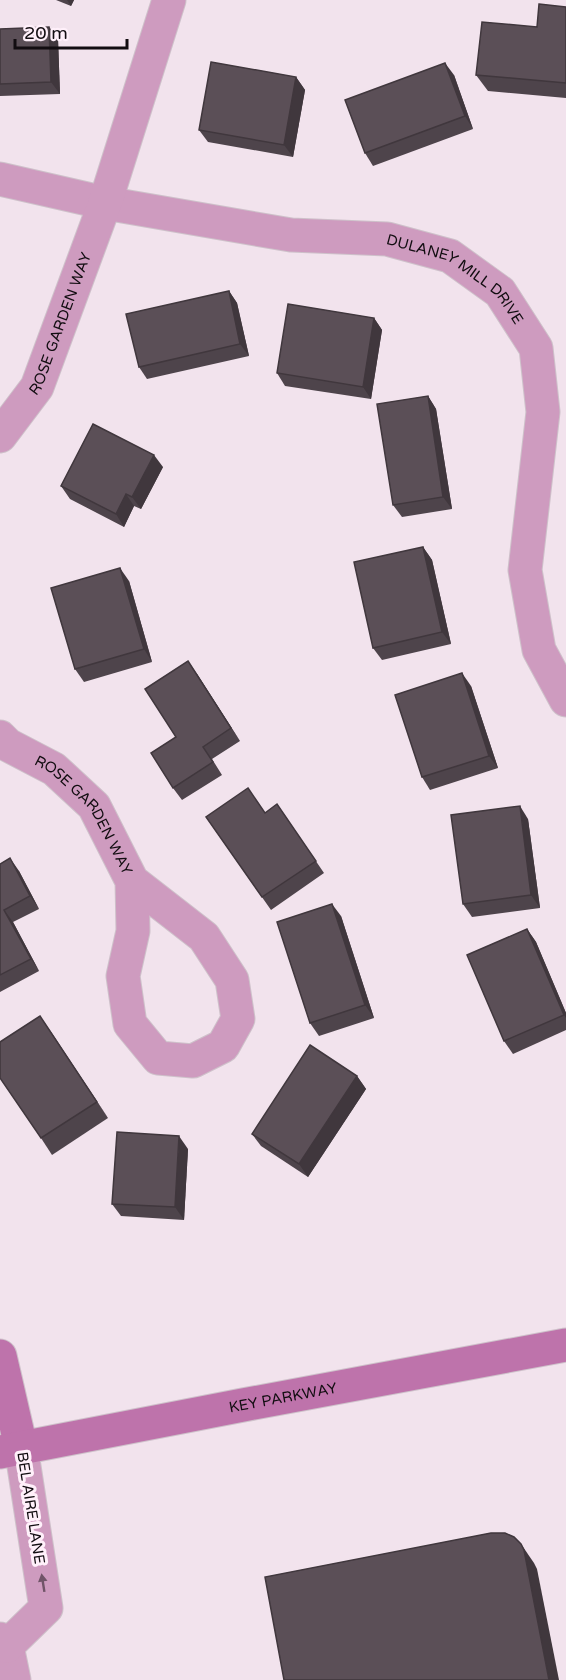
<svg xmlns="http://www.w3.org/2000/svg" width="566" height="1680" font-family="'Varela Round',sans-serif">
<style>
.lines{fill:none;stroke-linecap:round;stroke-linejoin:round}
.street-casing{stroke:#cec1ca;stroke-width:35}
.secondary-casing{stroke:#cec1ca;stroke-width:35}
.street{stroke:#ce9bbf;stroke-width:33}
.secondary{stroke:#be73ab;stroke-width:33}
.wall{fill:#4e444b}
.shaded-wall{fill:#40373d}
.building{fill:#5b4f57;stroke:#40373d;stroke-width:1.5}
.oneway{fill:#705468}
.labels{text-anchor:middle;stroke-width:6;stroke-linejoin:round;paint-order:stroke}
.street-label{font-size:15px;fill:#120d11;stroke:#fff0fa}
</style>
<rect width="100%" height="100%" fill="#f2e3ed"/>
<g class="lines">
<defs>
<g id="street">
<path id="s1" d="M0 179 105 203 291 235 387 239 450 256 500 292 536 348 543 412 525 570 539 650 566 700"/>
<path id="s2" d="M0 436 37 387 105 203 169 0"/>
<path id="s3" d="M0 737 8 745 54 769 94 806 132 881 204 937 232 980 238 1019 223 1046 193 1061 158 1058 130 1024 123 976 133 931 132 881"/>
<path d="M0 1639 7 1646 14 1680"/>
<path d="M7 1646 46 1608 21 1447"/>
</g>
<g id="secondary">
<path d="M0 1356 21 1447"/>
<path id="s4" d="M0 1452 243 1405 566 1345"/>
</g>
</defs>
<use href="#street" class="street-casing"/>
<use href="#secondary" class="secondary-casing"/>
<use href="#street" class="street"/>
<use href="#secondary" class="secondary"/>
</g>
<g class="wall">
<path d="M56 0H74L71 6Z"/>
<path d="M566 7V98L488 91 476 75 537 27Z"/>
<path d="M49 27 58 39 60 94 0 96V29Z"/>
<path d="M454 75 473 129 373 166 365 153Z"/>
<path d="M296 77 305 90 293 157 208 142 199 130Z"/>
<path d="M229 291 237 303 249 356 147 379 139 367Z"/>
<path d="M374 318 382 330 371 399 285 386 277 373Z"/>
<path d="M428 396 436 409 452 509 402 517 393 505Z"/>
<path d="M163 467 141 509 134 506 124 527 70 499 61 486Z"/>
<path d="M423 547 432 560 451 644 382 660 373 648Z"/>
<path d="M129 581 152 662 84 682 75 669Z"/>
<path d="M197 674 240 741 212 759 222 775 182 800 173 788 176 737Z"/>
<path d="M471 686 498 768 430 790 422 777Z"/>
<path d="M277 804 324 873 271 910 206 817 265 813Z"/>
<path d="M528 819 540 908 472 917 463 904Z"/>
<path d="M0 864 19 871 39 909 13 922 39 971 0 992Z"/>
<path d="M341 916 374 1018 319 1036 310 1023Z"/>
<path d="M527 929 536 942 566 1013V1030L513 1054 504 1041Z"/>
<path d="M51 1032 108 1118 52 1155 41 1138Z"/>
<path d="M357 1076 366 1089 308 1177 261 1146 252 1134Z"/>
<path d="M188 1149 184 1220 121 1216 112 1204Z"/>
</g>
<g class="shaded-wall">
<path d="M67 0H74L71 6Z"/>
<path d="M49 27 58 39 60 94 51 82Z"/>
<path d="M445 63 454 75 473 129 465 116Z"/>
<path d="M296 77 305 90 293 157 284 145Z"/>
<path d="M229 291 237 303 249 356 240 344Z"/>
<path d="M374 318 382 330 371 399 363 387Z"/>
<path d="M428 396 436 409 452 509 443 497Z"/>
<path d="M154 455 163 467 141 509 132 497Z"/>
<path d="M126 494 134 506 124 527 116 514Z"/>
<path d="M423 547 432 560 451 644 442 632Z"/>
<path d="M120 568 129 581 152 662 144 649Z"/>
<path d="M188 661 197 674 240 741 231 728Z"/>
<path d="M462 673 471 686 498 768 489 756Z"/>
<path d="M520 806 528 819 540 908 531 895Z"/>
<path d="M10 858 19 871 39 909 30 896Z"/>
<path d="M332 904 341 916 374 1018 365 1005Z"/>
<path d="M4 910 13 922 39 971 31 959Z"/>
<path d="M527 929 536 942 566 1013V1018L564 1015Z"/>
<path d="M40 1016 51 1032 108 1118 97 1102Z"/>
<path d="M357 1076 366 1089 308 1177 299 1164Z"/>
<path d="M179 1136 188 1149 184 1220 175 1207Z"/>
<path d="M521 1544 534 1563 537 1569 559 1680H549Z"/>
</g>
<g class="building">
<path d="M539 4 566 7V83L476 75 482 22 537 27Z"/>
<path d="M49 27 51 82 0 84V29Z"/>
<path d="M211 62 296 77 284 145 199 130Z"/>
<path d="M445 63 465 116 365 153 345 100Z"/>
<path d="M229 291 240 344 139 367 126 314Z"/>
<path d="M288 304 374 318 363 387 277 373Z"/>
<path d="M428 396 443 497 393 505 377 404Z"/>
<path d="M93 424 154 455 132 497 126 494 116 514 61 486Z"/>
<path d="M423 547 442 632 373 648 354 562Z"/>
<path d="M120 568 144 649 75 669 51 588Z"/>
<path d="M188 661 231 728 203 747 213 762 173 788 151 753 176 737 145 689Z"/>
<path d="M462 673 489 756 422 777 395 695Z"/>
<path d="M248 788 265 813 277 804 316 861 262 897 206 817Z"/>
<path d="M520 806 531 895 463 904 451 815Z"/>
<path d="M10 858 30 896 4 910 31 959 0 975V864Z"/>
<path d="M332 904 365 1005 310 1023 277 922Z"/>
<path d="M527 929 564 1015 504 1041 467 955Z"/>
<path d="M40 1016 97 1102 41 1138 0 1078V1042Z"/>
<path d="M310 1045 357 1076 299 1164 252 1134Z"/>
<path d="M117 1132 179 1136 175 1207 112 1204Z"/>
<path d="M491 1533H505L514 1537 521 1544 524 1550 549 1680H284L265 1577Z"/>
</g>
<defs><path id="oneway-solid" d="M-6-.8H1V-3.2L6.5 0L1 3.2V.8H-6Z" transform="scale(1.5)"/></defs>
<use class="oneway" href="#oneway-solid" transform="translate(43 1583) rotate(-99)"/>
<g class="labels">
<g class="street-label">
<text dy="5" stroke="none"><textPath href="#s1" startOffset="474">DULANEY MILL DRIVE</textPath></text>
<text dy="5" stroke="none"><textPath href="#s2" startOffset="129">ROSE GARDEN WAY</textPath></text>
<text dy="5" stroke="none"><textPath href="#s3" startOffset="118">ROSE GARDEN WAY</textPath></text>
<text dy="5" stroke="none"><textPath href="#s4" startOffset="288">KEY PARKWAY</textPath></text>
<text transform="translate(31 1508) rotate(81)" y="5">BEL AIRE LANE</text>
</g>
</g>
<path d="M15 39v9h112v-9" fill="none" stroke="#120d11" stroke-width="3"/>
<text x="24" y="39" font-size="18" fill="#120d11" stroke="#fff0fa" stroke-width="4.5" paint-order="stroke">20 m</text>
</svg>
